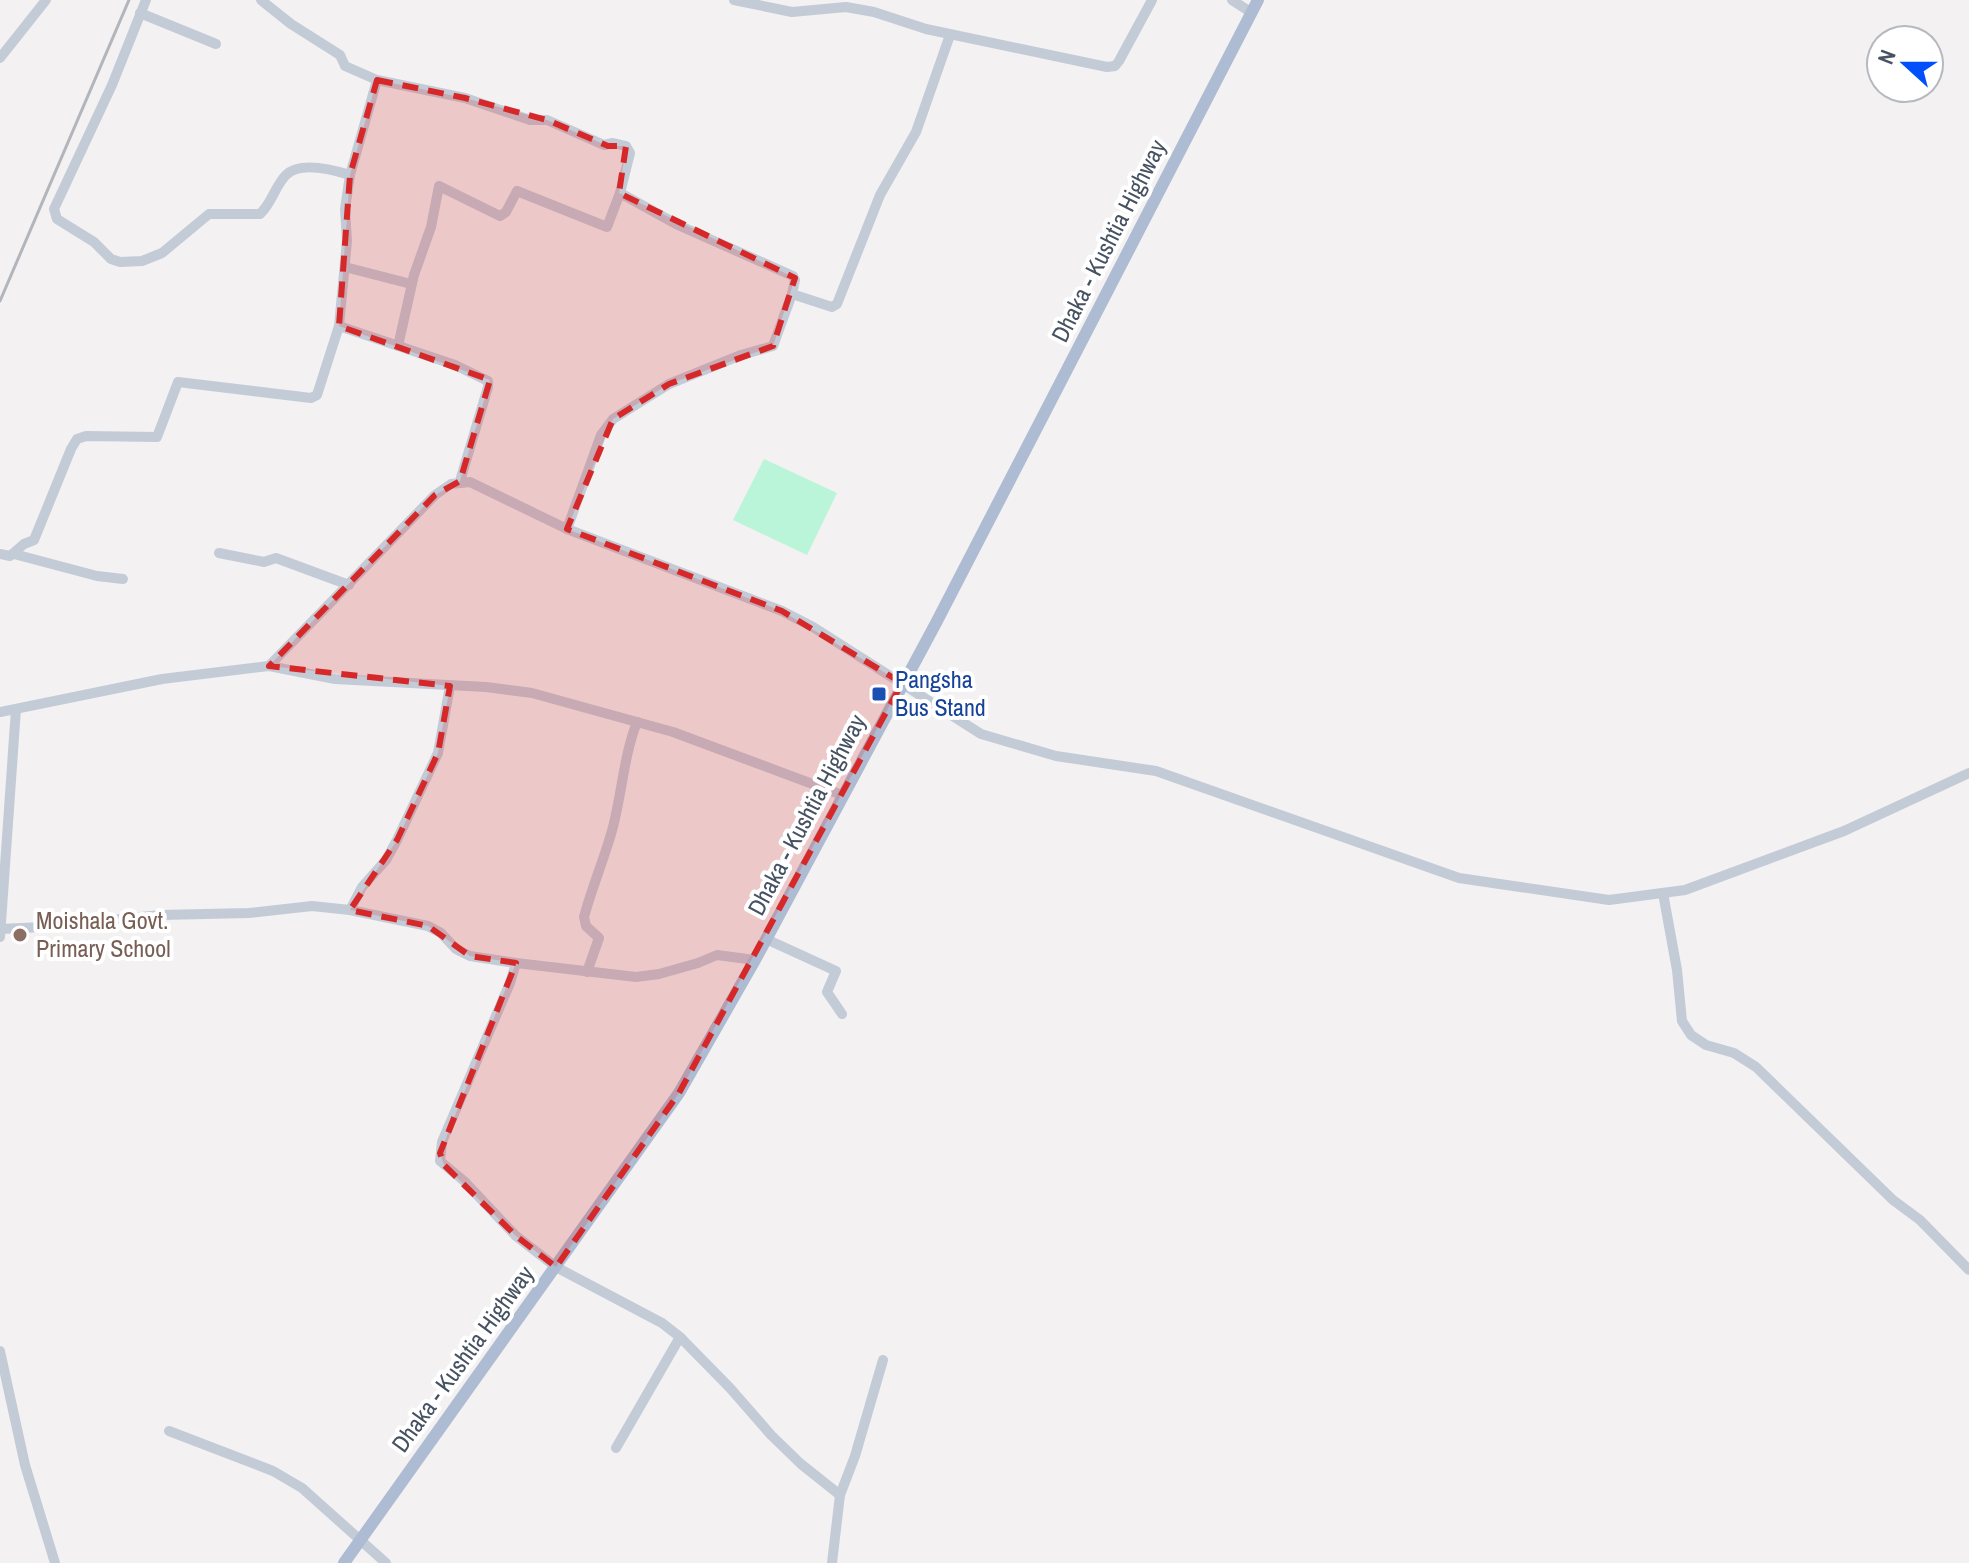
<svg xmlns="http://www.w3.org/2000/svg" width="1969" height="1563" font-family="'Archivo Narrow',sans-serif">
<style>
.green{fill:#bbf5d9}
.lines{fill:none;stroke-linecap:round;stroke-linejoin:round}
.minor{stroke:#c3cbd7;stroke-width:10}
.major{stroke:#aebcd3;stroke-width:12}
.rail{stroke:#b2b5bc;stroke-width:3}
.marked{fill:#d62828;fill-opacity:0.2;stroke:#d62828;stroke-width:6;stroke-dasharray:16 10;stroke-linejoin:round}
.transit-dot{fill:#1a4fb4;stroke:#fff;stroke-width:3}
.education-dot{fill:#8d6e63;stroke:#fff;stroke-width:3}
.labels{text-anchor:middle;stroke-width:8;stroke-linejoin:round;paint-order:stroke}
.street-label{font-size:24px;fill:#465161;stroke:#fff}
.transit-label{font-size:24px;fill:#164399;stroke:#fff;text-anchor:start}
.education-label{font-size:24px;fill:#785e54;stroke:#fff;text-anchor:start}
</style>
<rect width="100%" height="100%" fill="#f3f1f1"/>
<path class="green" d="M764 459 837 493 807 555 733 520Z"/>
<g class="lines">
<g class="minor">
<path d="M146 0 112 85 54 209 57 219 94 242 111 259 120 262 142 261 162 253 209 214H260C272 203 275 186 286 175 300 161 334 170 350 175"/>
<path d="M261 0 291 24 340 55 345 66 377 80 465 98 530 120H547L604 145 613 143 626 146 630 153 620 193 678 225 793 276 795 280 792 294"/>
<path d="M734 0 792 12 846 7 874 12 926 29 1107 67 1115 66 1119 61 1152 0"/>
<path d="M1232 0 1252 13"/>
<path d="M140 13 216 44"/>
<path d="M0 58 46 0"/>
<path d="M345 267 411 284"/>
<path d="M339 326 455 365 488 381V387L460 481"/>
<path d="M398 346 414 275 431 227 439 186 500 216 506 212 517 191 607 227 620 193"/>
<path d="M567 529 601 435 613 419 669 384 741 355 773 346 792 294 832 307 837 304 880 195 916 132 950 35"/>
<path d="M219 553 264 562 276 558 349 585"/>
<path d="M0 554 10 556 24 544 34 540 71 449 77 439 86 436 157 437 178 382 311 398 317 395 339 326 347 241 345 209 350 175 377 80"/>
<path d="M14 554 97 576 123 579"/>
<path d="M269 666 335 679 486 687 532 693 673 732 842 795"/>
<path d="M0 712 162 679 269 666 435 495 451 484 470 482 567 529 782 611 813 627 981 734 1056 756 1156 771 1459 878 1609 900 1685 890 1844 831 1969 773"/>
<path d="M1663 893 1677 970 1682 1021 1691 1035 1706 1045 1734 1053 1756 1067 1893 1200 1920 1220 1969 1270"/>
<path d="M350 910 362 887 386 860 397 840 438 753 450 686"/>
<path d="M1 929 42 927 161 915 249 913 312 906 350 910 428 926 441 933 456 949 470 956 516 963"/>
<path d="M0 937 16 709"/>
<path d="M766 939 836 971 827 992 842 1014"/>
<path d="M755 960 717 955 698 963 659 974 636 977 516 963 510 983 442 1142 440 1161 464 1181 516 1236 556 1267 662 1323 680 1337 730 1388 771 1435 801 1464 840 1495"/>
<path d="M587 972 599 938 586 926 584 917C592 887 605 857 613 827 622 792 624 755 637 722"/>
<path d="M0 1351 25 1465 55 1563"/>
<path d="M169 1431 273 1471 302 1488 386 1563"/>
<path d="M616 1448 680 1337"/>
<path d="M832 1563 840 1495 855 1456 883 1360"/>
</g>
<path class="major" d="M344 1563 679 1093 755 960 936 623 1258 0"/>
<path class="rail" d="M0 301 129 0"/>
</g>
<path class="marked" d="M377 80 465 98 547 120 608 146H626L619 193 795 278 773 346 669 384 613 419 567 529 782 611 902 683 679 1093 556 1267 516 1236 444 1165 440 1153 516 963 470 956 428 926 350 910 397 840 438 753 450 686 269 666 435 495 460 481 490 380 339 326 350 175Z"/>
<rect class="transit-dot" x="871" y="686" width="16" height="16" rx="4"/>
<circle class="education-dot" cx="20" cy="935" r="8"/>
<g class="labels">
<g class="street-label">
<text transform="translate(1109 241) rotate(-63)" y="8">Dhaka - Kushtia Highway</text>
<text transform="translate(807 815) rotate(-62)" y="8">Dhaka - Kushtia Highway</text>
<text transform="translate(463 1359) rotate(-54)" y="8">Dhaka - Kushtia Highway</text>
</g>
<g class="transit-label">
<text x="895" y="688">Pangsha<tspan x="895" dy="28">Bus Stand</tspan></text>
</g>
<g class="education-label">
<text x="36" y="929">Moishala Govt.<tspan x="36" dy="28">Primary School</tspan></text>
</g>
</g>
<g transform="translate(1905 64) rotate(291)"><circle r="38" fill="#ffffff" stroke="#b5b9c0" stroke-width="2"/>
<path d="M0-6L14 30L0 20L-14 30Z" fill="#0250fc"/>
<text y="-12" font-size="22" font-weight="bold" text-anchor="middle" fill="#465161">N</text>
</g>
</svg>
